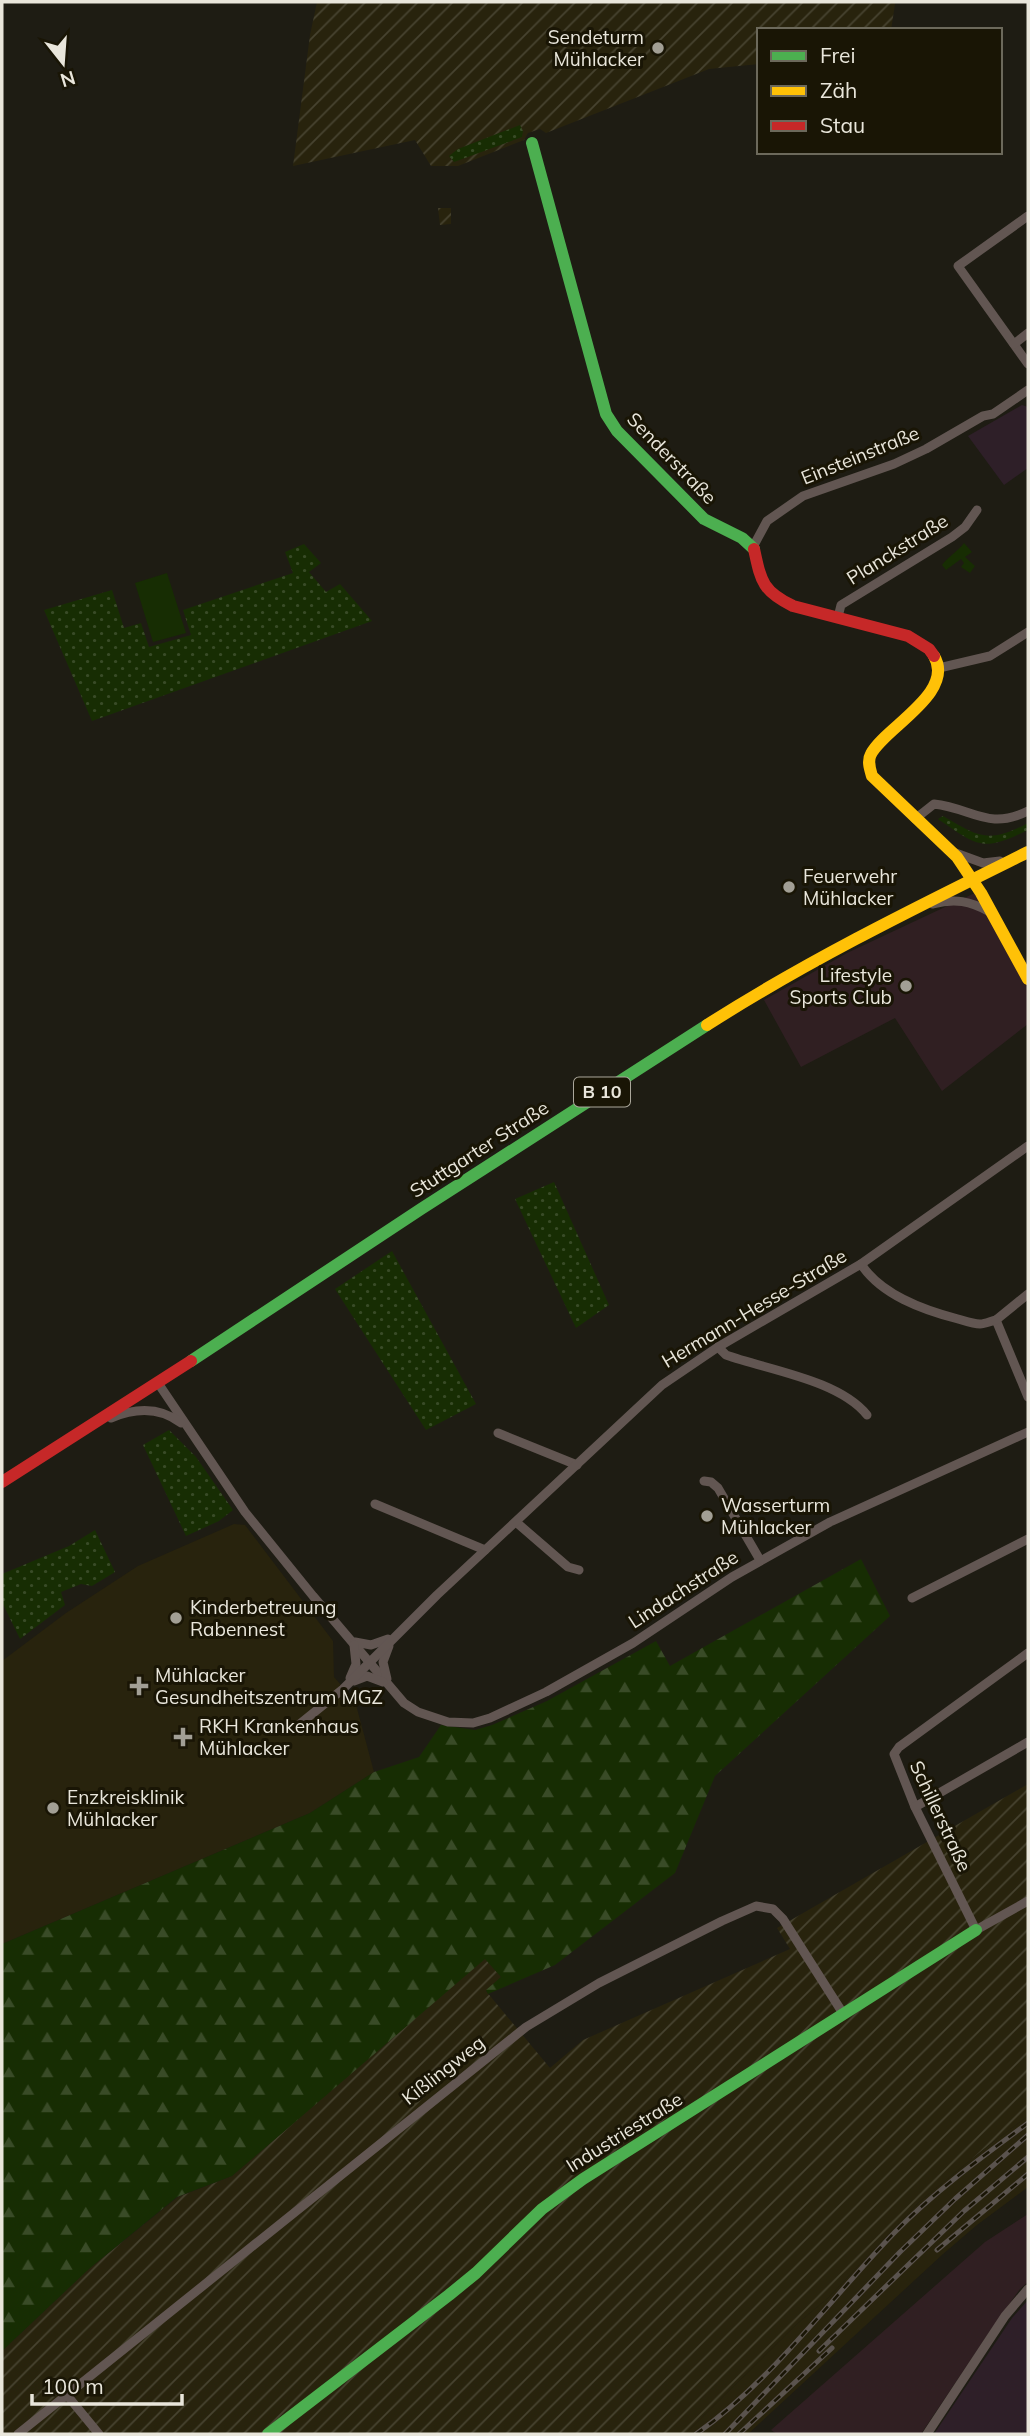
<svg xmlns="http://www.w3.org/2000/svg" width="1030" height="2436" font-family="Mulish,sans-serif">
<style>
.commercial{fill:#301f22}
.industrial{fill:url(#industrial-furrows)}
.education{fill:#2e1f28}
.built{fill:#28230d}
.grass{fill:url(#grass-dots)}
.forest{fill:url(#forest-firs)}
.park{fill:#172d03}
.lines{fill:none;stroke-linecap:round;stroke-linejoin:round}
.street{stroke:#625652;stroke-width:9}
.fast{stroke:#4caf50;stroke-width:12}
.slow{stroke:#ffc107;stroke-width:12}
.jam{stroke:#c62828;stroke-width:12}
.rail-casing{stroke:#5a534e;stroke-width:5}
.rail{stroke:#191505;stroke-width:2.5;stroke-dasharray:8;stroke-linecap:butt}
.poi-dot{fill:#a29f95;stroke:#191505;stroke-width:2.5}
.labels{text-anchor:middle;stroke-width:6;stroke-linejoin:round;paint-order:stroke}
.shield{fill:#191505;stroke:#aba79b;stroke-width:2}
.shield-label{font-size:18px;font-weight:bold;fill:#e9e6db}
.poi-label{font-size:19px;fill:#e9e6db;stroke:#191505;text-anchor:start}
.street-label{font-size:19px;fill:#e9e6db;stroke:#191505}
</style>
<defs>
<pattern id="industrial-furrows" width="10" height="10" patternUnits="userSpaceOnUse" patternTransform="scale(1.75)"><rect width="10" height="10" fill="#28230d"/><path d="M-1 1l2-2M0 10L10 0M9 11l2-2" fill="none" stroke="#474330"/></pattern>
<pattern id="grass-dots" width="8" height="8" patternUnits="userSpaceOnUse" patternTransform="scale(1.75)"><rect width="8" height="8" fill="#172d03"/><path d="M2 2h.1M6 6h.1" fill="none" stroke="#394b27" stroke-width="1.8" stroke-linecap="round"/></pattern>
<pattern id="forest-firs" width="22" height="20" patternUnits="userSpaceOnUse" patternTransform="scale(1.75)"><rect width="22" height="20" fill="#172d03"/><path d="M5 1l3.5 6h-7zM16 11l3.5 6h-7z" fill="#394b27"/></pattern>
</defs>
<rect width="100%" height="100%" fill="#1e1c13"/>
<g class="commercial">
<path d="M977 892 1028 981V1024L942 1091 895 1018 801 1067 764 1000 847 953Z"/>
<path d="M1028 2214V2282L1020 2289 990 2331 921 2434H777L771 2430 985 2242Z"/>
</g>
<g class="industrial">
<path d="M317 2H895V4L891 30H759V64L709 69 546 133 540 129 528 133 524 140 458 166H431L415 140 293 166 310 35Z"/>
<path d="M438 208H451V224L440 225Z"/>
<path d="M1028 1784V2116L989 2145 919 2202 828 2298 798 2323 685 2434H2V2351L90 2268 178 2197 232 2176 485 1958 501 1977 486 1991 550 2068 583 2040 790 1949 777 1928Z"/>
</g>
<g class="education">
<path d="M1022 405 1028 407V468L1004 485 968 436Z"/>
<path d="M1028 2300V2434H934L1012 2318Z"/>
</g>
<g class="built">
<path d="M234 1524 245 1525 333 1641 334 1677 355 1701 374 1772 310 1813 2 1944V1661L66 1613 138 1566Z"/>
<path d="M1028 2116V2187L977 2225 943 2254 748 2434H685L798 2323 828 2298 919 2202 989 2145Z"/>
</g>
<g class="grass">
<path d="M520 125 523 131 522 137 454 162 449 156 458 149Z"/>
<path d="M304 544 321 563 309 572 326 592 340 584 372 621 92 721 44 610 112 590 124 628 141 623 149 647 191 635 183 610 293 573 285 552Z"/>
<path d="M943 816C979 837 988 844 1028 823V830C982 852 979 847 938 819Z"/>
<path d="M554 1182 609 1305 576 1328 515 1199Z"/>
<path d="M392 1251 476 1404 426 1430 335 1289Z"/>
<path d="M169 1430 196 1457 233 1510 219 1521 186 1536 143 1445Z"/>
<path d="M95 1530 115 1572 92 1586 81 1584 61 1592 65 1605 20 1639 2 1602V1574L69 1546Z"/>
</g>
<path class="forest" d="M861 1559 890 1616 715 1776 675 1873 555 1965 488 1994 486 1990 501 1977 485 1959 232 2176 177 2197 90 2268 2 2351V1944L310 1813 374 1772 419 1757 441 1725 475 1730 492 1725 547 1701 656 1641 670 1666Z"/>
<g class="park">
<path d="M964 543 972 552 965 557 975 566 970 573 961 567 964 563 961 559 946 570 942 565C949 556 957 552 964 543Z"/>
<path d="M167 573 186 633 153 642 135 583Z"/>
</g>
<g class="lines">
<g class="street">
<path d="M1028 216 958 266 1028 364"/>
<path d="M1014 344 1028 333"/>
<path d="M753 547 767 521 803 496 894 464 926 449 983 416 993 414 1028 390"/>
<path d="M838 617 841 605 952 537 965 527 977 510"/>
<path d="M939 668 990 656 1028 632"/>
<path d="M915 819 934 804C972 808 988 831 1028 811"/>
<path d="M953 852 983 863 1000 861"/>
<path d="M933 904C955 898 970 901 990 912"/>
<path d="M861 1264C881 1295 923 1310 958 1319 965 1321 973 1324 980 1324 985 1324 991 1321 996 1320L1028 1397"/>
<path d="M996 1320 1028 1294"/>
<path d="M718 1347 726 1355C768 1370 839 1380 867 1415"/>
<path d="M158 1383 245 1512 313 1596 404 1703 418 1712 448 1722 473 1723 490 1718 546 1692 633 1643 732 1577 830 1522 1028 1432"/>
<path d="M111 1418C135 1408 160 1407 181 1423"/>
<path d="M498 1433 577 1465"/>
<path d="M704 1481 711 1482 718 1488 760 1560"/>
<path d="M375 1504 485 1550"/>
<path d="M516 1522 568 1567 579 1570"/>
<path d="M912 1598 1028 1539"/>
<path d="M355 1642 371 1645 388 1639"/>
<path d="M1028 1653 899 1747 894 1754 915 1807 976 1930 1028 1901"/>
<path d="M350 1678 356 1664 354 1645"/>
<path d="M387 1679 383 1662 389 1646"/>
<path d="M354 1681 367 1676 383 1682"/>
<path d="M296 1727 343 1689 437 1595 662 1385 718 1347 861 1264 1028 1146"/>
<path d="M915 1807 1028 1742"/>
<path d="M66 2394 99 2434"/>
<path d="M18 2434 526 2027 599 1983 722 1921 756 1906 773 1909 783 1919 844 2015"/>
<path d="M927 2434 1005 2316 1028 2289"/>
</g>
<g class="fast">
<path d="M532 143 606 414 617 431 704 519 742 538 754 549"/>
<path d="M191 1361 421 1209 707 1025"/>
<path d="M268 2434 449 2295 476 2273 542 2209 583 2179 976 1930"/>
</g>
<g class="slow">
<path d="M934 656C956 693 884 728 871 754 867 761 870 769 872 776L957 857 981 893 1028 979"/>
<path d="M707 1025C810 959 919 906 1028 852"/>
</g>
<g class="jam">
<path d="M754 549C761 581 762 591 793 606L908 636 929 649 934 656"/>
<path d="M2 1482 191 1361"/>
</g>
<defs>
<g id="rail">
<path d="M937 2250 1028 2174"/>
<path d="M819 2351 964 2211 1028 2157"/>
<path d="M696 2434C772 2381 830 2299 895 2232 935 2191 982 2157 1028 2123"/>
<path d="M725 2434 900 2252 955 2199 1028 2135"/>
<path d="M739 2434 832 2348"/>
</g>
</defs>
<use href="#rail" class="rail-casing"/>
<use href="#rail" class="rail"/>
</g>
<g class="poi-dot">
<circle cx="658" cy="48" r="7"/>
<circle cx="789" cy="887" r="7"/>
<circle cx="906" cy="986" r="7"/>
<circle cx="707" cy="1516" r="7"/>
<circle cx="176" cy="1618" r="7"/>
<path d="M135.5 1675.5h7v7h7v7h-7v7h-7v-7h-7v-7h7z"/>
<path d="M179.5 1726.5h7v7h7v7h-7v7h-7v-7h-7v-7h7z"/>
<circle cx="53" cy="1808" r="7"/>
</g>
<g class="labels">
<rect class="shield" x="574" y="1077.5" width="56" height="29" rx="5"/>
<g class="shield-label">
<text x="602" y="1098">B 10</text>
</g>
<g class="poi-label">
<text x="644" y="44" text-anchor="end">Sendeturm<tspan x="644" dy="22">Mühlacker</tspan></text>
<text x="803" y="883">Feuerwehr<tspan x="803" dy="22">Mühlacker</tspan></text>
<text x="892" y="982" text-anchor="end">Lifestyle<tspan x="892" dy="22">Sports Club</tspan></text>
<text x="721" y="1512">Wasserturm<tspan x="721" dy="22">Mühlacker</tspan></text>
<text x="190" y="1614">Kinderbetreuung<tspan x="190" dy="22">Rabennest</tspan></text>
<text x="155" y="1682">Mühlacker<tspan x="155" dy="22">Gesundheitszentrum MGZ</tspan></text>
<text x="199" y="1733">RKH Krankenhaus<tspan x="199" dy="22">Mühlacker</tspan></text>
<text x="67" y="1804">Enzkreisklinik<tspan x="67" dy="22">Mühlacker</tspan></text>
</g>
<g class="street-label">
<text transform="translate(860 455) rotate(-22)" y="7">Einsteinstraße</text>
<text transform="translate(672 458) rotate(46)" y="7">Senderstraße</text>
<text transform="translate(897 549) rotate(-32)" y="7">Planckstraße</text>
<text transform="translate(479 1149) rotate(-33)" y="7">Stuttgarter Straße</text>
<text transform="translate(754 1308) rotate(-31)" y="7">Hermann-Hesse-Straße</text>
<text transform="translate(683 1589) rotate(-33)" y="7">Lindachstraße</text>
<text transform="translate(941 1816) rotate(65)" y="7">Schillerstraße</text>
<text transform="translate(443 2070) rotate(-38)" y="7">Kißlingweg</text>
<text transform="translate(624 2132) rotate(-32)" y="7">Industriestraße</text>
</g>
</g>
<rect width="1030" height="2436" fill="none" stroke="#e9e6db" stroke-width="7"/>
<rect x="757" y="28" width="245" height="126" fill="#191505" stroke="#6c695b" stroke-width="2"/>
<rect x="771" y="51" width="35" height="10" fill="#4caf50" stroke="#6c695b" stroke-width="2"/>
<text x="820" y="63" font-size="21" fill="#e9e6db">Frei</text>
<rect x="771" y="86" width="35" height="10" fill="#ffc107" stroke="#6c695b" stroke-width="2"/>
<text x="820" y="98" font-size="21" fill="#e9e6db">Zäh</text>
<rect x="771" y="121" width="35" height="10" fill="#c62828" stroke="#6c695b" stroke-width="2"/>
<text x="820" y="133" font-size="21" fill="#e9e6db">Stau</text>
<g transform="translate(63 63) rotate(163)" stroke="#191505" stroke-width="5" paint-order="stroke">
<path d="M0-5L12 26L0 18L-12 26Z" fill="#e9e6db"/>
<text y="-10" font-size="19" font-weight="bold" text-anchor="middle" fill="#e9e6db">N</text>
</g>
<path d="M32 2394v10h150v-10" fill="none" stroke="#e9e6db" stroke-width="3.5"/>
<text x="42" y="2394" font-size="21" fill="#e9e6db" stroke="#191505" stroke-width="5" paint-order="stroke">100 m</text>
</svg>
